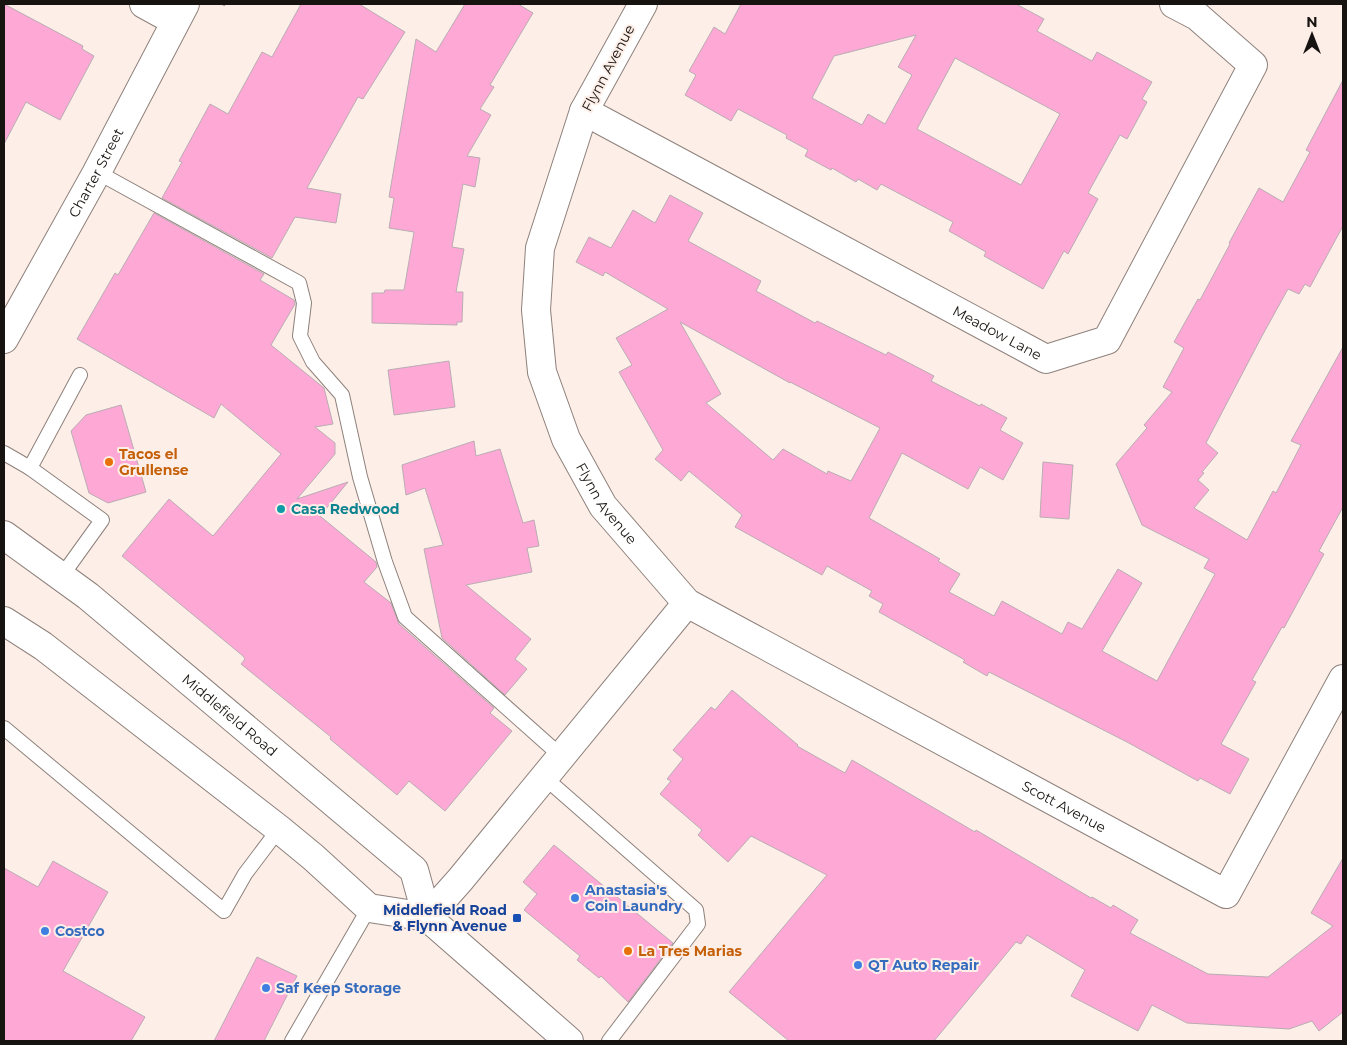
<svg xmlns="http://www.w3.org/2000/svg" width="1347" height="1045" font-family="Montserrat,sans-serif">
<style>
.building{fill:#fea8d6;stroke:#b9acb2;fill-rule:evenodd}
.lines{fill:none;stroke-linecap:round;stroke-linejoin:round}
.lane-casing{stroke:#8e817c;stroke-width:16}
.street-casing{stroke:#8e817c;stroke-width:30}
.secondary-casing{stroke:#8e817c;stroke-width:30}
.path{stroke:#afa59f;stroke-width:3;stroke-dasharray:2.5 4;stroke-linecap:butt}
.lane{stroke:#fff;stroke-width:14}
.street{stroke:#fff;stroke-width:28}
.secondary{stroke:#fff;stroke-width:28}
.food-dot{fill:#e8710a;stroke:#fdefe8;stroke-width:2}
.culture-dot{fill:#0f9aa8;stroke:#fdefe8;stroke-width:2}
.shop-dot{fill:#3f7fe0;stroke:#fdefe8;stroke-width:2}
.transit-dot{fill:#1a4fb4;stroke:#fdefe8;stroke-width:2}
.labels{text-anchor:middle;stroke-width:4;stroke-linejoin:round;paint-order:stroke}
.street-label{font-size:14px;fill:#171310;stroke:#fdefe8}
.food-label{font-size:14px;font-weight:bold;fill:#c56008;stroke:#fdefe8;text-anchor:start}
.culture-label{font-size:14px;font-weight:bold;fill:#0d838f;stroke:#fdefe8;text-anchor:start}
.shop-label{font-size:14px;font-weight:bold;fill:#366cbe;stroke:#fdefe8;text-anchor:start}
.transit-label{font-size:14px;font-weight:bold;fill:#164399;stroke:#fdefe8;text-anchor:end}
</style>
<rect width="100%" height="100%" fill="#fdefe8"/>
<g class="building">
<path d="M4 4 83 46 82 49 94 56 60 120 26 102 4 144Z"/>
<path d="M301 4H359L405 32 363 99 358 97 307 188 341 194 336 223 295 217 272 258 162 198 182 162 179 161 210 104 228 114 262 52 272 57Z"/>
<path d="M465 4H518L533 13 490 85 494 87 480 109 491 115 467 156 480 158 475 187 463 184 452 247 464 249 456 292H463L462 322H457V325L372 323V293H384L385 290H404L414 232 389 228 394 198 389 197 416 39 436 52Z"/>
<path d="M741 4H1016L1044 19 1037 31 1092 61 1097 52 1152 82 1142 99 1147 102 1127 139 1120 135 1088 193 1098 199 1068 254 1064 251 1043 289 984 256 986 252 949 231 953 222 881 184 877 190 858 179 856 182 832 168 831 170 805 156 808 150 786 138 787 135 738 109 731 121 685 95 696 75 689 71 714 27 725 34ZM916 35 898 67 912 75 885 124 868 114 862 125 812 98 834 56ZM955 58 1060 114 1021 185 917 129Z"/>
<path d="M1343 80V226L1310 287 1305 284 1299 294 1288 289 1262 336 1206 443 1218 453 1202 472 1204 473 1198 480 1209 490 1194 508 1247 540 1273 491 1276 493 1301 445 1291 441 1343 347V507L1319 551 1324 554 1284 628 1282 627 1252 680 1256 682 1221 744 1249 759 1230 794 1200 778 1198 781 1127 742 989 672 987 676 963 662 965 660 879 612 883 604 869 596 872 591 827 566 822 575 735 527 742 515 689 471 681 481 655 459 663 450 619 372 632 365 616 338 668 309 605 272 603 276 576 262 589 237 611 248 633 210 655 223 670 195 703 213 688 241 761 281 756 291 815 323 817 321 886 355 888 352 934 376 931 381 980 406 981 404 1007 418 1000 430 1023 443 1003 480 980 467 968 489 902 453 869 518 940 559 938 561 960 574 949 592 994 616 1002 601 1062 634 1068 622 1082 629 1118 569 1142 583 1102 651 1157 681 1215 574 1204 568 1209 559 1142 525 1116 464 1147 428 1144 425 1172 392 1163 387 1184 348 1174 342 1198 299 1200 300 1230 244 1229 243 1259 188 1283 202 1310 152 1306 150ZM680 322 790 383V382L880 428 851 481 828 471 827 474 783 449 773 460 706 403 721 394Z"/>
<path d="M154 213 264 274 260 280 294 300 295 304 271 345 324 388 333 424 315 427 335 443V454L297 499 348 482 320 516 376 562 377 567 364 582 391 603 399 624 494 708 490 713 512 731 445 811 409 781 397 795 330 739 331 737 241 664 245 659 243 656 122 556 169 499 213 536 281 454 221 404 214 418 77 339 115 273 118 275Z"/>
<path d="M449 361 455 407 394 415 388 370Z"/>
<path d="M121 405 146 492 108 503 89 493 71 431 86 415Z"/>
<path d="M474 441 476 456 500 449 523 523 534 520 539 546 527 548 532 572 466 585 531 639 515 659 527 669 505 695 442 638 424 549 443 545 425 488 406 495 402 465Z"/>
<path d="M1043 462 1073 465 1069 519 1040 517Z"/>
<path d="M732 690 798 745 797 746 845 773 852 760 975 832 976 830 1091 898 1092 897 1111 908 1113 905 1138 920 1130 933 1208 974 1268 977 1333 926 1311 913 1343 858V1012L1319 1031 1312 1021 1289 1029 1187 1023 1152 1005 1138 1031 1071 996 1085 970 1027 935 1021 944 1016 942 934 1041H789L729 992 827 875 751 836 728 862 698 835 702 830 660 794 671 781 667 779 683 759 673 750 711 707 715 710Z"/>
<path d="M554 845 673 943 628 1002 601 976 599 978 577 960 580 956 524 910 537 894 523 882Z"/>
<path d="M53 861 108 892 63 971 145 1017 131 1041H4V868L38 887Z"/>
<path d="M257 957 297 976 264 1041H214Z"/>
</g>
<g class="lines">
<defs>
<g id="lane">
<path d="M97 172 299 283 304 303 300 336 313 362 342 395 360 477 385 562 405 617 561 756"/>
<path d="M4 453 30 468"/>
<path d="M61 577 102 520 30 468 80 375"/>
<path d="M4 728 224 911 245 874 279 829"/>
<path d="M544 777 696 910 698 924 609 1041"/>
<path d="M292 1041 369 908"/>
</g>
<g id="street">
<path d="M144 4 175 21"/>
<path id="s1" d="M643 4 584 111 540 248 536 310 542 372 566 439 603 506 687 603 1226 894 1343 679"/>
<path id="s2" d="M584 111 1046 359 1107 340 1253 65 1197 16 1174 4"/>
<path d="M427 917 460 880 687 603"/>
</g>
<g id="secondary">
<path id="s3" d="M4 339 97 172 185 4"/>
<path id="s4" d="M4 535 88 596 414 870 427 917"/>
<path d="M4 621 43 646 279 829 313 857 369 908 427 917 569 1041"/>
</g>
</defs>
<use href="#lane" class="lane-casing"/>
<use href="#street" class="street-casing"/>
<use href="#secondary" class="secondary-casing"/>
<path class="path" d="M223 4 228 6"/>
<use href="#lane" class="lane"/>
<use href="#street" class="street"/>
<use href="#secondary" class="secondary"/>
</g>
<g class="food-dot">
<circle cx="109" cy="462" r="5"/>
<circle cx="628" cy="951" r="5"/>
</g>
<circle class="culture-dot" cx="281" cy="509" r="5"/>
<g class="shop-dot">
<circle cx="575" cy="898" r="5"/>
<circle cx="45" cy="931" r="5"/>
<circle cx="858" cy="965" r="5"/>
<circle cx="266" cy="988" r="5"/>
</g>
<rect class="transit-dot" x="512" y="913" width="10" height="10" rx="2.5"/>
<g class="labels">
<g class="street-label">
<text transform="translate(608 68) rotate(-62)" y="5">Flynn Avenue</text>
<text dy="5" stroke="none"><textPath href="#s3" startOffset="190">Charter Street</textPath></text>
<text dy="5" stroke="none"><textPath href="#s2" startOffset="469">Meadow Lane</textPath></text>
<text dy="5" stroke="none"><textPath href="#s1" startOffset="538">Flynn Avenue</textPath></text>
<text dy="5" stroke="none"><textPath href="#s4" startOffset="289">Middlefield Road</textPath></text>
<text dy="5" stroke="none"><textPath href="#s1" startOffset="1095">Scott Avenue</textPath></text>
</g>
<g class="food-label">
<text x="119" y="459">Tacos el<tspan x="119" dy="16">Grullense</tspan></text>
<text x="638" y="956">La Tres Marias</text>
</g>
<g class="culture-label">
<text x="291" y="514">Casa Redwood</text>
</g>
<g class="shop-label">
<text x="585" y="895">Anastasia's<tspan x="585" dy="16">Coin Laundry</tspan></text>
<text x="55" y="936">Costco</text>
<text x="868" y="970">QT Auto Repair</text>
<text x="276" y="993">Saf Keep Storage</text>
</g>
<g class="transit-label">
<text x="507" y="915">Middlefield Road<tspan x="507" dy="16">&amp; Flynn Avenue</tspan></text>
</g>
</g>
<rect width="1347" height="1045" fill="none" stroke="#171310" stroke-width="10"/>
<g transform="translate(1312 35)" stroke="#fdefe8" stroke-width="4" paint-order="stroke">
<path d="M0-4L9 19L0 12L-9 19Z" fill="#171310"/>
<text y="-8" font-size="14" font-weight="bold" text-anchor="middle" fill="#171310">N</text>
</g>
</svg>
